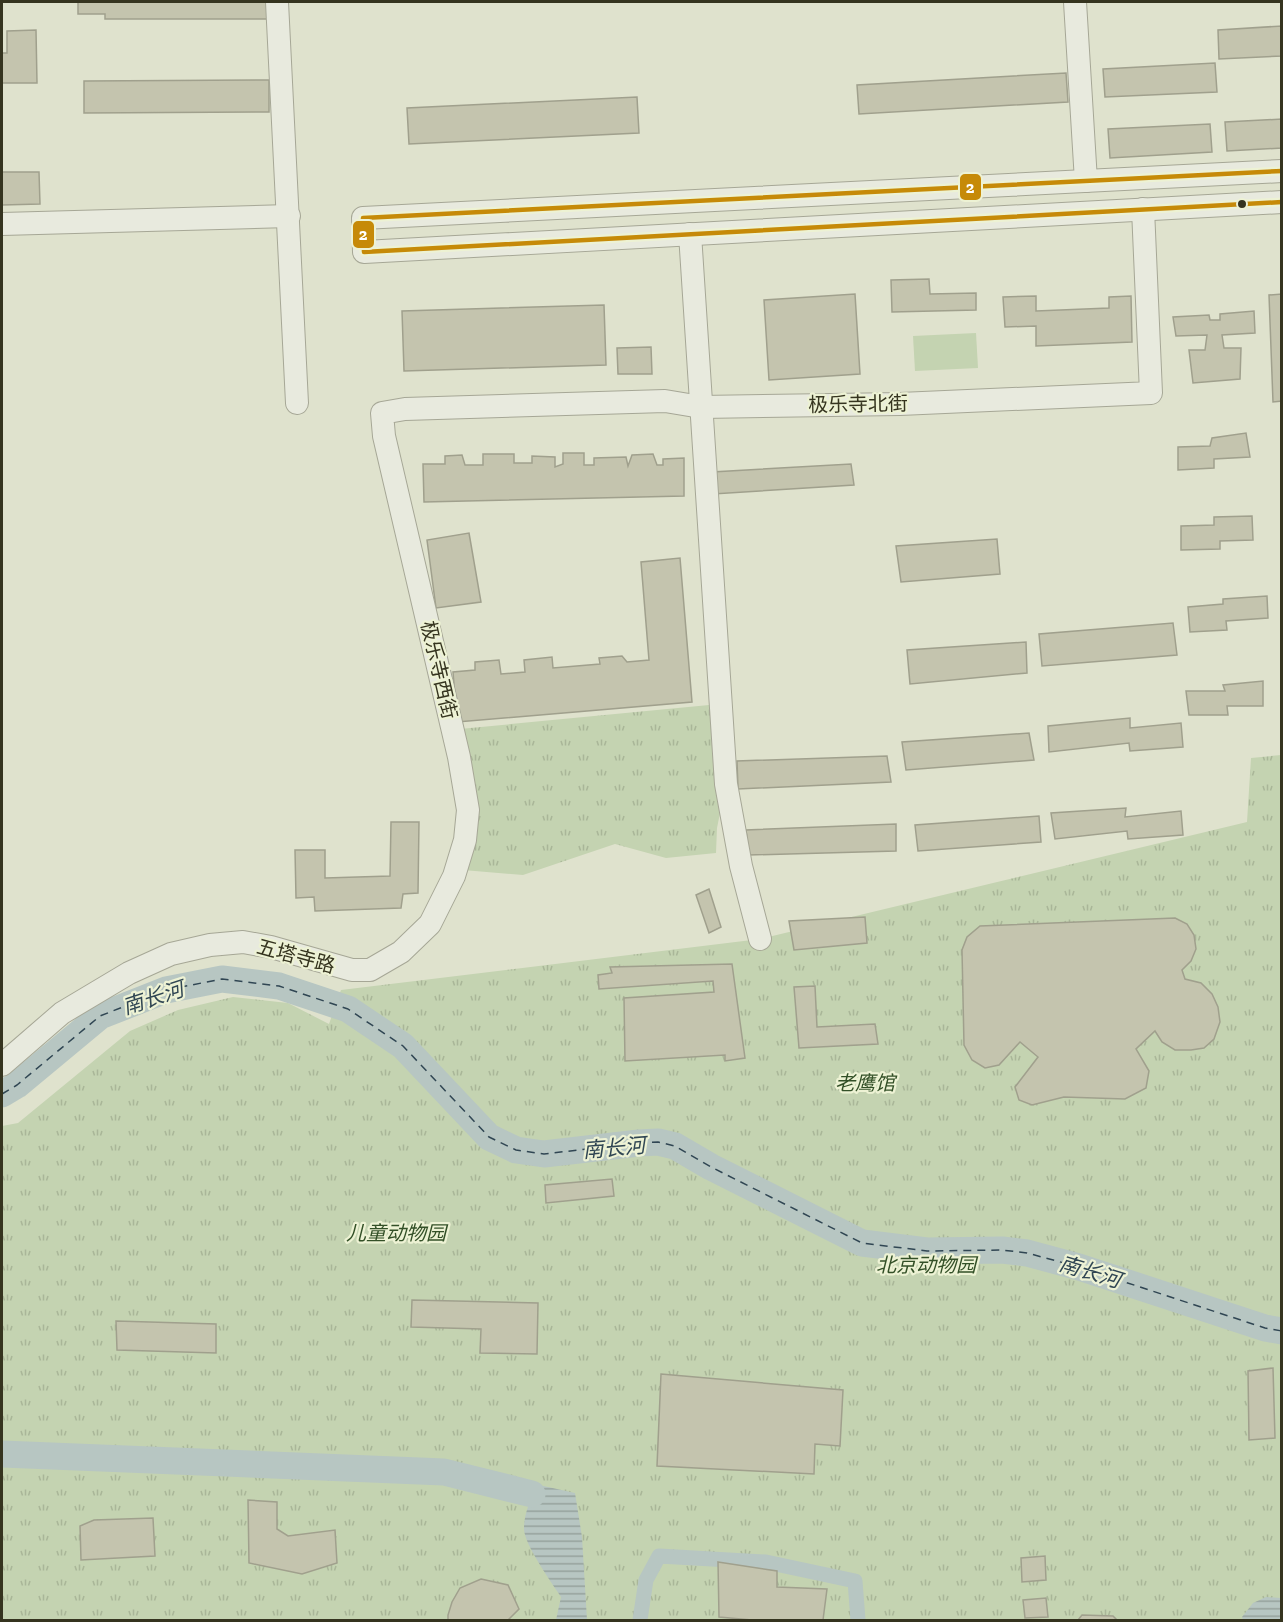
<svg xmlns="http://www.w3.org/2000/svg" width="1283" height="1622" font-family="'Zilla Slab','Noto Sans SC',serif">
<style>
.grass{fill:#c4d3b1}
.park{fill:url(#park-tufts)}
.water{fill:url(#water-rules)}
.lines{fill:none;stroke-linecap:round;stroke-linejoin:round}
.canal{stroke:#b7c6c2;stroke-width:15}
.river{stroke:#b7c6c2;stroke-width:27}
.ferry{stroke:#304653;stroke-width:1.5;stroke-dasharray:8 6;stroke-linecap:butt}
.building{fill:#c4c4ae;stroke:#a0a08d;stroke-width:1.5}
.minor-casing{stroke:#a6a796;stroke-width:24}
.minor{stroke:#e8eade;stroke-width:22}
.bus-1-casing{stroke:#edf2d4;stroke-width:9}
.bus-1{stroke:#c68a08;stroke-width:4.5}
.bus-dot{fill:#35341f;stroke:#edf2d4;stroke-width:2}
.labels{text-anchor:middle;stroke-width:4.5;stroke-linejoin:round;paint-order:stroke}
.street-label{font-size:20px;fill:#35341f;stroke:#edf2d4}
.park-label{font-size:20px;font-style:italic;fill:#335027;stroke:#edf2d4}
.water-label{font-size:21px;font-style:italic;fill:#304653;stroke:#edf2d4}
.line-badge{stroke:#edf2d4;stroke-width:2}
.badge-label{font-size:16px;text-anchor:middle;font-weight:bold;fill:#fff}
</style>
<defs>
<pattern id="park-tufts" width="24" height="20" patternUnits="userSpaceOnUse" patternTransform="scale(1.5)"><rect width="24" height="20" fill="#c4d3b1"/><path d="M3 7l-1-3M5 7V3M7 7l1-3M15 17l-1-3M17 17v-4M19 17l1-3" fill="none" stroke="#a9b698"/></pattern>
<pattern id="water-rules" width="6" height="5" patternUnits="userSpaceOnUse" patternTransform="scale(1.5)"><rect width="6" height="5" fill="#b7c6c2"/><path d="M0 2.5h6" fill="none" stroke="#96a29d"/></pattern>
</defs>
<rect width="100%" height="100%" fill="#dfe2cd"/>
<path class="grass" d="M976 333 978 368 915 371 913 336Z"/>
<g class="park">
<path d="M709 705 715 737 723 798 717 828 716 853 666 858 615 844 523 875 463 870 460 729Z"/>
<path d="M1281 755V1620H2V1126L18 1123 130 1031 178 1010 233 997 288 1003 329 1024 341 990 760 939 1247 822 1251 758Z"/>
</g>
<g class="water">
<path d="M539 1485 575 1493 582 1537 587 1620H556L561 1597C552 1583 523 1543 524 1528 524 1514 531 1496 539 1485Z"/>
<path d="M1266 1597 1281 1598V1620H1243L1242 1617 1253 1603Z"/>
</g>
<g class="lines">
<path class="canal" d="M640 1620 646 1580 659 1556 766 1562 855 1581 858 1620"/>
<g class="river">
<path d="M2 1094 17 1085 100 1016 166 990 222 979 279 986 348 1009 403 1046 489 1137 516 1150 544 1154 639 1143 658 1142 675 1146 711 1167 862 1243 927 1251 1002 1250 1027 1253 1079 1267 1265 1328 1282 1331"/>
<path d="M2 1454 444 1472 532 1494"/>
</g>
<path class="ferry" d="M2 1094 17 1085 100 1016 166 990 222 979 279 986 348 1009 403 1046 489 1137 516 1150 544 1154 639 1143 658 1142 675 1146 711 1167 862 1243 927 1251 1002 1250 1027 1253 1079 1267 1265 1328 1282 1331"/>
</g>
<g class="building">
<path d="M78 2H267V19H105V14H78Z"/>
<path d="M1282 26V56L1219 59 1218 30Z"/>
<path d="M36 30 37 83H2V53H7V31Z"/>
<path d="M1215 63 1217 92 1105 97 1103 69Z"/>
<path d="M1066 73 1068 102 859 114 857 85Z"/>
<path d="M269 80V112L84 113V81Z"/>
<path d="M637 97 639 133 409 144 407 108Z"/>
<path d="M1282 119V148L1227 151 1225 122Z"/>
<path d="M1210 124 1212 152 1110 158 1108 129Z"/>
<path d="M2 172H39L40 204 2 205Z"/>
<path d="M929 279 930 294 976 293V310L892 312 891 280Z"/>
<path d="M855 294 860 374 769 380 764 300Z"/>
<path d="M1282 294V401L1273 402 1269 295Z"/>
<path d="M1036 296V311L1109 308V297L1131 296 1132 342 1036 346V326L1005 327 1003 297Z"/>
<path d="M604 305 606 365 404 371 402 311Z"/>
<path d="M1254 311 1255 333 1222 335 1224 348H1241L1240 379 1193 383 1189 350H1205L1207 335 1176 336 1173 317 1209 315 1210 320H1220V314Z"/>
<path d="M651 347 652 374H618L617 348Z"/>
<path d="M1246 433 1250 457 1214 459V468L1178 470V447L1210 446 1212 438Z"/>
<path d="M563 453H584V465H594V458L626 457 628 466 632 455 653 454 657 465H663V459L684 458V496L424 502 423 464H445V456L462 455 465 465H483V454H514V463H532V456L555 457V467L563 464Z"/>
<path d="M851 464 854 485 713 494 712 472Z"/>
<path d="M1252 516 1253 540 1220 541V549L1181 550V526L1214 525V517Z"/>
<path d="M469 533 481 602 436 608 427 540Z"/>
<path d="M997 539 1000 574 901 582 896 546Z"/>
<path d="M680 558 692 702 457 722 453 672 475 670V662L499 660 501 674 525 672 524 660 552 657 553 668 600 664 599 658 622 656 627 662 649 660 641 562Z"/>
<path d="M1267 596 1268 618 1226 621 1227 630 1190 632 1188 607 1223 604V599Z"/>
<path d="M1173 623 1177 655 1042 666 1039 634Z"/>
<path d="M1026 642 1027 673 910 684 907 650Z"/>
<path d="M1263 681V706H1227L1228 715H1189L1186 691H1225L1223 685Z"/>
<path d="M1130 718V728L1181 723 1183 747 1130 751 1129 743 1049 752 1048 726Z"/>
<path d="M1029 733 1034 760 906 770 902 742Z"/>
<path d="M887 756 891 782 738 789 737 761Z"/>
<path d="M1126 808 1125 817 1181 811 1183 835 1128 839 1127 831 1055 839 1051 813Z"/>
<path d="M1039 816 1041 842 918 851 915 825Z"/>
<path d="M391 822H419L418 893 403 894 401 908 315 911 314 897 296 898 295 850H325V878L390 876Z"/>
<path d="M896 824V851L749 855 746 830Z"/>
<path d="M709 889 721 927 709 933 696 895Z"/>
<path d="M865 917 867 943 794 950 789 921Z"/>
<path d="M1175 918 1187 924 1194 935 1196 949 1191 961 1182 970 1185 979 1201 983 1212 994 1218 1007 1220 1022 1214 1039 1204 1048 1191 1050H1175L1162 1042 1155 1031 1136 1049 1149 1071 1146 1088 1125 1099 1064 1097 1032 1105 1019 1100 1015 1087 1038 1057 1020 1042 999 1065 985 1068 972 1060 964 1045 962 950 967 937 980 926Z"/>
<path d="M732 964 745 1058 725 1061V1055L625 1061 624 998 714 992 713 981 599 989 598 975 612 973 610 967Z"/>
<path d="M815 986 817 1027 875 1024 878 1044 799 1048 794 987Z"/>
<path d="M612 1179 614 1196 546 1203 545 1185Z"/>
<path d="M412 1300 538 1303 537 1354 480 1353 481 1329 411 1327Z"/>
<path d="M116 1321 216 1324V1353L117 1350Z"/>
<path d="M1273 1368 1275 1438 1249 1440 1248 1371Z"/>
<path d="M661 1374 843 1390 840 1446 815 1444 814 1474 657 1466Z"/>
<path d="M248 1500 277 1502V1529L288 1536 335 1530 337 1563 302 1574 249 1563Z"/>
<path d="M153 1518 155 1556 81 1560 80 1526 94 1520Z"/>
<path d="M1045 1556 1046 1580 1022 1582 1021 1558Z"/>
<path d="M718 1562 777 1571V1587L827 1589 823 1620H752L719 1617Z"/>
<path d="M481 1579 508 1585 519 1609 508 1620H448V1615L452 1602 460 1588Z"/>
<path d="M1046 1598 1048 1617 1025 1618 1023 1600Z"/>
<path d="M1082 1615 1113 1616 1117 1620H1078Z"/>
</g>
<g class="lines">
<defs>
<g id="minor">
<path d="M277 2 297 403"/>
<path d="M1075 2 1086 181"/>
<path d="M1282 171 363 218 364 252 1282 202"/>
<path d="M2 224 289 216"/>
<path d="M690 234 726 784 741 866 760 939"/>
<path d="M2 1065 62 1013 129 973 171 954 210 945 243 942 271 947 352 970H370L401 952 430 924 454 876 465 840 468 810 459 757 384 436 382 413 405 409 665 401 701 407 900 404 1151 393 1143 209"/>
</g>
</defs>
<use href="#minor" class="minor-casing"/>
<use href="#minor" class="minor"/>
<defs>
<path id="bus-1" d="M1282 171 363 218 364 252 1282 202"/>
</defs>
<use href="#bus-1" class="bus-1-casing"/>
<use href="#bus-1" class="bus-1"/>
</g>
<circle class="bus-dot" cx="1242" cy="204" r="5"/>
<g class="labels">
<g class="street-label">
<text transform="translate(858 404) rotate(-1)" y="7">极乐寺北街</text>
<text transform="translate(439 670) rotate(77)" y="7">极乐寺西街</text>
<text transform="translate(296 956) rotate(15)" y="7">五塔寺路</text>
</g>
<g class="park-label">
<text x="865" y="1090">老鹰馆</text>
<text x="396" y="1240">儿童动物园</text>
<text x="926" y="1272">北京动物园</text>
</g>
<g class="water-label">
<text transform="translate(153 998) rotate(-18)" y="7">南长河</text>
<text transform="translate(614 1148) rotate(-5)" y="7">南长河</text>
<text transform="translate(1090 1272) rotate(17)" y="7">南长河</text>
</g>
</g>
<g class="line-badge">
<rect x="959" y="173" width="23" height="28" rx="6" fill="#c68a08"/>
<rect x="352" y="220" width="23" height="29" rx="6" fill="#c68a08"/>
</g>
<g class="badge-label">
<text x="970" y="193">2</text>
<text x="363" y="240">2</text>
</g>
<rect width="1283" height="1622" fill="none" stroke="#35341f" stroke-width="6"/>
</svg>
